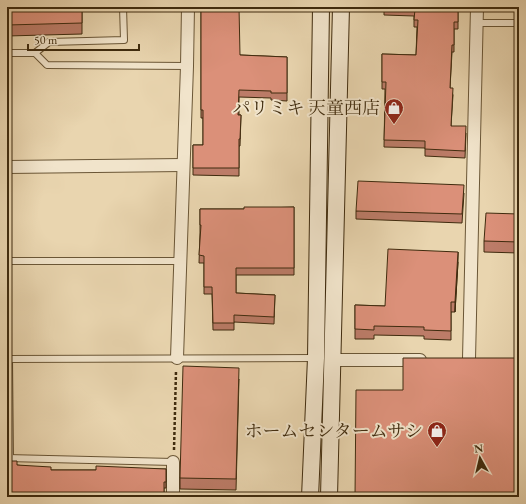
<svg xmlns="http://www.w3.org/2000/svg" width="526" height="504" font-family="'EB Garamond','Noto Serif JP',serif">
<style>
.lines{fill:none;stroke-linecap:round;stroke-linejoin:round}
.lane-casing{stroke:#6a5636;stroke-width:8}
.street-casing{stroke:#6a5636;stroke-width:14}
.secondary-casing{stroke:#3f2b0e;stroke-width:18}
.path{stroke:#3f2b0e;stroke-width:2.5;stroke-dasharray:3 2;stroke-linecap:butt}
.lane{stroke:#f1e4cb;stroke-width:6}
.street{stroke:#f1e4cb;stroke-width:12}
.secondary{stroke:#f1e4cb;stroke-width:16}
.wall{fill:#bc7c68;stroke:#3f2b0e}
.shaded-wall{fill:#996555;stroke:#3f2b0e}
.building{fill:#db9079;stroke:#3f2b0e}
.labels{text-anchor:middle;stroke-width:4;stroke-linejoin:round;paint-order:stroke}
.poi-label{font-size:18px;fill:#3f2b0e;stroke:#f1e4cb;text-anchor:end}
</style>
<rect width="100%" height="100%" fill="#e9d5af"/>
<filter id="stains"><feTurbulence type="fractalNoise" baseFrequency=".005" numOctaves="4"/><feColorMatrix values="0 0 0 0 .2 0 0 0 0 .09 0 0 0 0 .02 0 0 0 .5 -.17"/></filter>
<radialGradient id="worn" r=".72"><stop offset=".6" stop-color="#630" stop-opacity="0"/><stop offset="1" stop-color="#630" stop-opacity=".3"/></radialGradient>
<g class="lines">
<defs>
<g id="lane">
<path d="M477 23H519"/>
<path d="M7 53H35L49 42 124 40 123 7"/>
<path d="M35 53 47 65 187 66"/>
<path d="M7 261H180"/>
<path d="M7 359 316 358"/>
<path d="M9 359 10 458"/>
<path d="M7 458 173 462"/>
</g>
<g id="street">
<path d="M7 167 183 165"/>
<path d="M177 358 187 66 188 7"/>
<path d="M469 359 477 7"/>
<path d="M332 360H420"/>
<path d="M173 497V462"/>
</g>
<g id="secondary">
<path d="M310 497 316 358 321 7"/>
<path d="M329 497 341 7"/>
</g>
</defs>
<use href="#lane" class="lane-casing"/>
<use href="#street" class="street-casing"/>
<use href="#secondary" class="secondary-casing"/>
<path class="path" d="M174 450 176 371"/>
<use href="#lane" class="lane"/>
<use href="#street" class="street"/>
<use href="#secondary" class="secondary"/>
</g>
<g class="wall">
<path d="M7 7H82V34L7 36Z"/>
<path d="M201 7 240 55 287 57V101L271 100V98L239 97V115H241L240 146H239V176L193 175V145H203V118H201Z"/>
<path d="M384 7H458V29H454V52H452L450 88 453 95 451 126 466 133 465 158 425 156V148L384 147 385 89H382V54L416 55 417 27H414V16L384 15Z"/>
<path d="M464 193 462 223 356 219V211Z"/>
<path d="M294 207V275H236V293L275 295 274 324 234 322V330H213L212 294H204V263H199L200 233V209H244Z"/>
<path d="M519 214V253L484 252V241Z"/>
<path d="M458 262 455 312H451V340L424 339V336L374 335V339H355V305L385 306Z"/>
<path d="M239 379 236 490 180 489V478Z"/>
<path d="M17 465 51 470H96L166 469V488H164V497H7Z"/>
</g>
<path class="shaded-wall" d="M458 252V262L455 312V302Z"/>
<g class="building">
<path d="M7 7H82V23L7 25Z"/>
<path d="M201 7H239L240 55 287 57V93H271V91L239 90 238 115H241L240 139H239V168H193V145H203V110H201Z"/>
<path d="M384 7H458V22H454V45H452L450 88H453L451 126H466L465 151 425 149V141L384 140 386 82H382V54L416 55 418 20H414L415 9 384 8Z"/>
<path d="M358 181 464 185 462 214 356 211Z"/>
<path d="M244 207H294V268H236V293L275 295 274 317 234 315V323H213L212 287H204V256L199 255 201 225H200V209H244Z"/>
<path d="M486 213 519 214V242L484 241Z"/>
<path d="M388 249 458 252 455 302H451V331L424 330V327L374 326V330L355 329V305L385 306Z"/>
<path d="M403 358H519V497H355L356 390H403Z"/>
<path d="M183 366 239 368 236 479 180 478Z"/>
<path d="M7 461H17V465L51 467V470H96V466L166 469V482H164V494H162V497H7Z"/>
</g>
<defs>
<symbol id="shop-pin" viewBox="-11 -11 22 30"><path d="M0 17L-7.5 6A9.5 9.5 0 1 1 7.5 6Z" fill="#8f2418" stroke="#f1e4cb"/><path d="M-5-2.5h2.3a2.7 3.5 0 0 1 5.4 0H5L5.5 6h-11ZM-1.5-2.5h3a1.5 2.3 0 0 0-3 0Z" fill="#fff"/></symbol>
</defs>
<g fill-rule="evenodd">
<use href="#shop-pin" x="383" y="97" width="22" height="30"/>
<use href="#shop-pin" x="426" y="420" width="22" height="30"/>
</g>
<g class="labels">
<g class="poi-label">
<text x="380" y="114">パリミキ 天童西店</text>
<text x="423" y="437">ホームセンタームサシ</text>
</g>
</g>
<rect width="526" height="504" fill="none" stroke="#e9d5af" stroke-width="24"/>
<rect x="8" y="8" width="510" height="488" fill="none" stroke="#3f2b0e" stroke-width="2"/>
<rect x="12" y="12" width="502" height="480" fill="none" stroke="#3f2b0e"/>
<g transform="translate(480 458) rotate(352)" stroke="#f1e4cb" stroke-width="3" paint-order="stroke">
<path d="M0-3L7 15L0 10L-7 15Z" fill="#3f2b0e"/>
<text y="-6" font-size="11" font-weight="bold" text-anchor="middle" fill="#3f2b0e">N</text>
</g>
<path d="M28 44v6h111v-6" fill="none" stroke="#3f2b0e" stroke-width="2"/>
<text x="34" y="44" font-size="12" fill="#3f2b0e" stroke="#f1e4cb" stroke-width="3" paint-order="stroke">50 m</text>
<rect width="100%" height="100%" filter="url(#stains)"/>
<rect width="100%" height="100%" fill="url(#worn)"/>
</svg>
